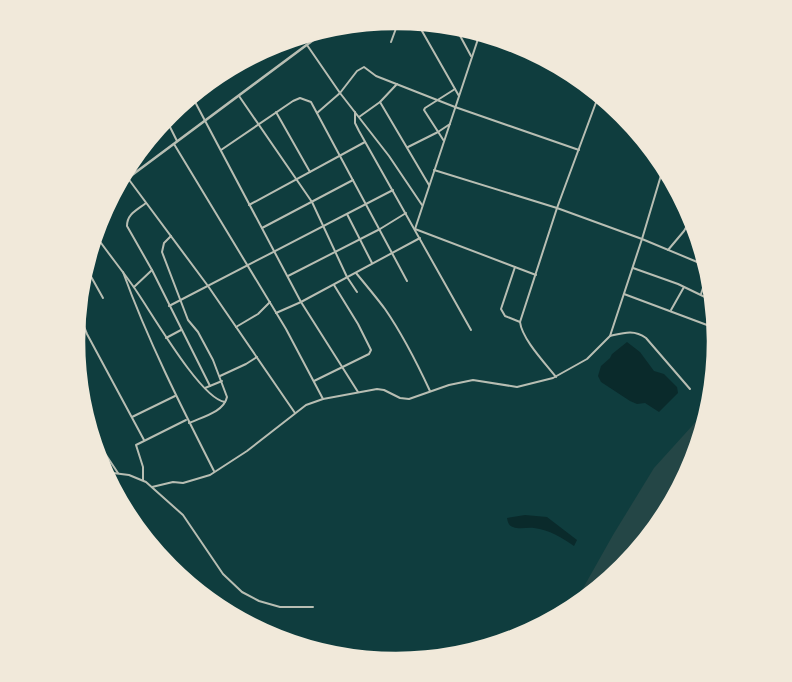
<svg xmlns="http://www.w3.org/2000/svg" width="792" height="682" font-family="'Open Sans',sans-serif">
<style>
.green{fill:#244646}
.water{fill:#0a2a2b}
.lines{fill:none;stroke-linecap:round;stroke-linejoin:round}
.minor{stroke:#b8beb3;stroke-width:2}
.tertiary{stroke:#b8beb3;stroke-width:2.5}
.rim{fill:none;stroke:#f1e9da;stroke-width:2.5}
</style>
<rect width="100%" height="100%" fill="#0f3d3e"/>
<path class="green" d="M702 415 692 464 623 568 577 599 613 535 654 468Z"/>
<g class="water">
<path d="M627 342 640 352 654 371 664 374 677 387 678 393 659 412 645 403 637 404 630 401 601 382 598 376 601 366 610 358 612 354Z"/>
<path d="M525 515 547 517 577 540 574 546C561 537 550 530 534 528 527 527 520 530 513 527 509 526 508 523 507 518Z"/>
</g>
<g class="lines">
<g class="minor">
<path d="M418 24 459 96"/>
<path d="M458 32 471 56"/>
<path d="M479 36 415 229 536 275"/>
<path d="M391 42 398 23 397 20"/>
<path d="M307 45 340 93 389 156 422 205"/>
<path d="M239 96 312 202 347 277 357 292"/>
<path d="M193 98 301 302 358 392"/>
<path d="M380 102 429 185"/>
<path d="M276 112 310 172"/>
<path d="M355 112V123L359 131 471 330"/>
<path d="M317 113 340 93 357 71 364 67 376 76 455 107 579 150"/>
<path d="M359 117 380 102 397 84"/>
<path d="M166 119 177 141"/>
<path d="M444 141 424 110 425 108 455 89"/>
<path d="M174 144 286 329 323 399"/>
<path d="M408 147 438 132 450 124"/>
<path d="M221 150 293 101 300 98 311 102 407 281"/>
<path d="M434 170 557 208 642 239 702 264"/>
<path d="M661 175 679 199"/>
<path d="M127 177 208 286 295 413"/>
<path d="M146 203C137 210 127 214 127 226L152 270 210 386"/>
<path d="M249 205 365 142"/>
<path d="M347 214 372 263"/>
<path d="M690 220 694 224"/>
<path d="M262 228 353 180"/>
<path d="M96 236C108 253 121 269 133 286 149 308 200 399 225 402"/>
<path d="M171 236 164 243 162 252 188 320 198 332 213 360 227 397C224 412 202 417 189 423"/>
<path d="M668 250 684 231 692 217"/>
<path d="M515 267 501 309 505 316 520 322"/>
<path d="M633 268 678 284 709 299"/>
<path d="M123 272C148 341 181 406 214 471"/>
<path d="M89 273 103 298"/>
<path d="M356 273C366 285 376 297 385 309 403 335 417 363 430 391"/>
<path d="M288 276 380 229 406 213"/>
<path d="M134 287 152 270"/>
<path d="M624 294 707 325"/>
<path d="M701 294 705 282"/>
<path d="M169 306 393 190"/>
<path d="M671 310 684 287"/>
<path d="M276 313 301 302 420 238"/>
<path d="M80 317 87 334 144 440"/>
<path d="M236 327 258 314 270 302"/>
<path d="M610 336C623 333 634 329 646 338L690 389"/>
<path d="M166 338 181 330"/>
<path d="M220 376 246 364 257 357"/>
<path d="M556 377C545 363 522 339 520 322L557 208 598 97"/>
<path d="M314 381 369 354 371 350 358 324 334 285"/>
<path d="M205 388 222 381"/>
<path d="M132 417 175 396"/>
<path d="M94 437 118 473"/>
<path d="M105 472 129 475 146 482 183 515 223 574 242 592 259 601 280 607H313"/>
<path d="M143 480V467L136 445 186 420"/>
<path d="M152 487 173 482 183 483 210 475 247 451 306 405 323 399 377 389 384 390 400 398 409 399 449 385 473 380 517 387 553 378 587 359 610 336 642 239 662 172"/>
</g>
<path class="tertiary" d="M124 181 320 35"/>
</g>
<path d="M0 0H792V682H0ZM84 341a312 312 0 1 1 624 0a312 312 0 1 1-624 0Z" fill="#f1e9da" fill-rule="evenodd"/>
<path class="rim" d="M84 341a312 312 0 1 1 624 0a312 312 0 1 1-624 0Z"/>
</svg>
